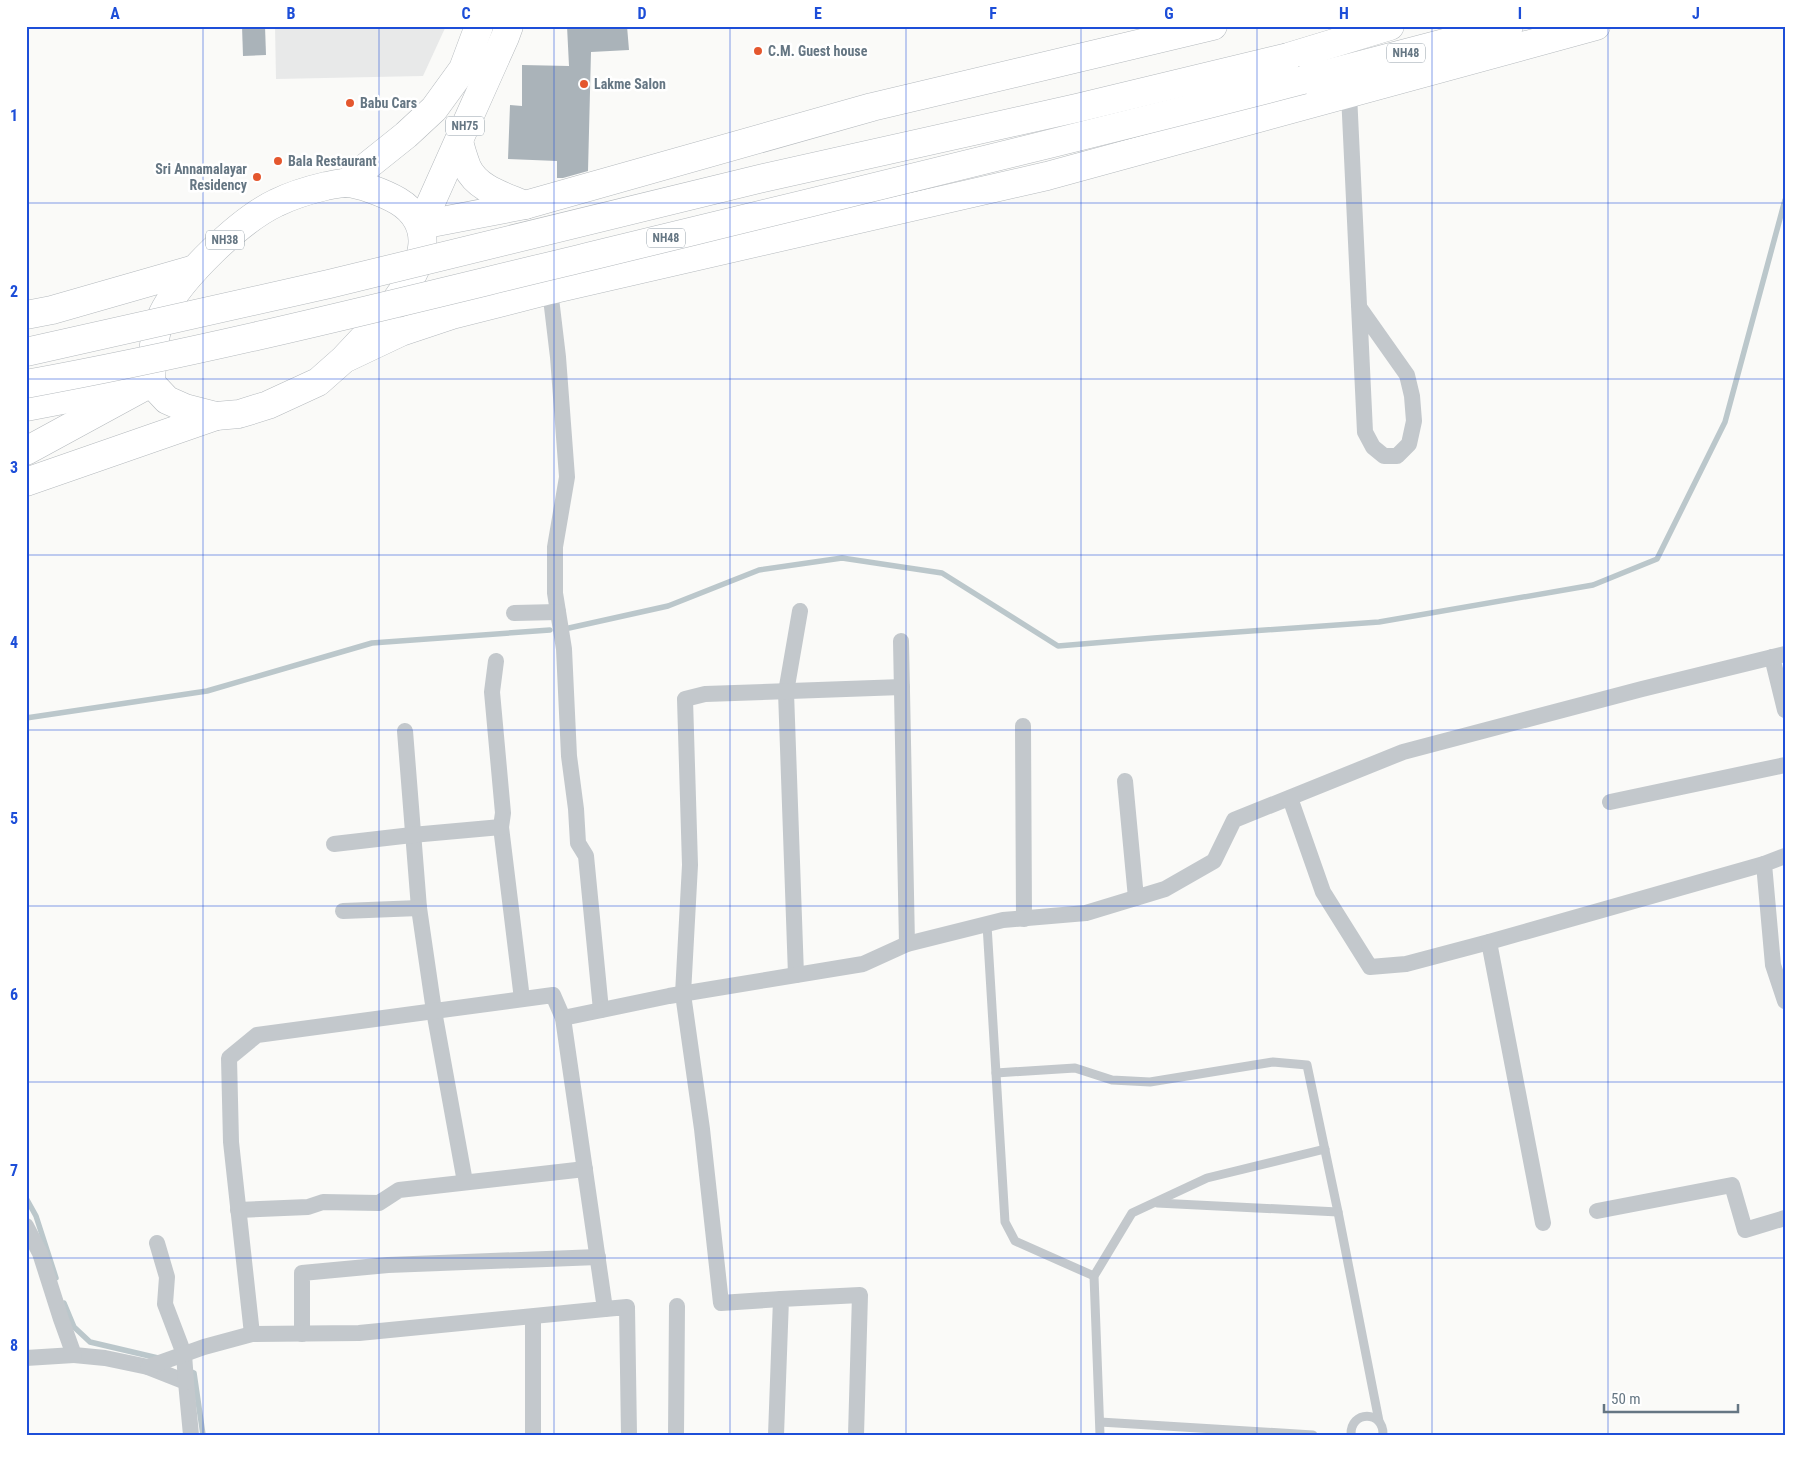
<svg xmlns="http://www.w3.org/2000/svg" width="1811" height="1461" font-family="'Roboto Condensed',sans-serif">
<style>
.built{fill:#e8e9e9}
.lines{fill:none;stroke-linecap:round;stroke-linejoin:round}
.stream{stroke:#bbc7cb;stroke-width:5.5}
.building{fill:#aab3b9}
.trunk-casing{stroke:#b4b9bd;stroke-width:29}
.service{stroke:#c3c8cc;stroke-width:9}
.minor{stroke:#c3c8cc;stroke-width:16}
.trunk{stroke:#fff;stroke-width:28}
.trunk-bridge-casing{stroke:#b4b9bd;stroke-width:29;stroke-linecap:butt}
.trunk-bridge{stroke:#fff;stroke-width:28}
.grid{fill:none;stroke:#1d4ed8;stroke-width:1;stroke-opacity:0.55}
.poi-dot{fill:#e4572e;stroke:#fff;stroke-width:2}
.labels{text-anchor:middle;stroke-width:5;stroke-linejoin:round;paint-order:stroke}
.shield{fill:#fff;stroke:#939fa8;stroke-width:1}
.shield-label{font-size:12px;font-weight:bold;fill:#657683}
.poi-label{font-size:14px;font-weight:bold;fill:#657683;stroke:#fff;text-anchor:start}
.neatline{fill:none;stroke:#1d4ed8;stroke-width:2}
.grid-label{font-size:16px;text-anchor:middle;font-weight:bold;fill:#1d4ed8}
</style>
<rect width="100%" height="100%" fill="#fafaf8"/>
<path class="built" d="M275 26H446L423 76 276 79Z"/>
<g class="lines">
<g class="stream">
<path d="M569 628 668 606 759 570 842 558 942 573 1058 646 1154 638 1379 622 1593 585 1657 559 1725 422 1785 200"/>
<path d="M26 718 207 691 372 643 550 630"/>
<path d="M26 1198 36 1216 56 1278"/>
<path d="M64 1303 74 1327 90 1342 158 1358"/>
<path d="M187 1370 194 1373 203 1435"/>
</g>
</g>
<g class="building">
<path d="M242 26H265L266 55 243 56Z"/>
<path d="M567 26H627L629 50 591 52 588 171 563 178H557V161L508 159 510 105 522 106V65L569 66Z"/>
</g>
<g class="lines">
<defs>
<g id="trunk">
<path d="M1288 57 1390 26"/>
<path d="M1303 80 1509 26"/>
<path d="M459 141C461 150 464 159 467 167 477 189 504 196 525 205"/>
<path d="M346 183 406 135 434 109 463 69 479 26"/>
<path d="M421 225 525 205 872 107 1213 26"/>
<path d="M421 225 505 37 509 26"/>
<path d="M26 315 52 310 195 269"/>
<path d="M344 359C369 332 417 285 422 248 425 228 415 211 398 201 386 194 359 183 345 183 339 183 332 185 326 186 309 190 292 195 276 203 240 220 181 277 163 313 153 335 152 359 151 383L167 400 185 408 216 416 239 414 268 405 318 382 344 359 401 332 452 315 550 290 1047 176 1596 26"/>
<path d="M26 407 125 388"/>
<path d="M26 451 151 383"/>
<path d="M26 482 216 416"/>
</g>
</defs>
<use href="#trunk" class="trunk-casing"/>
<g class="service">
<path d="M987 925 1005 1222 1015 1241 1094 1276"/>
<path d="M996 1073 1075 1068 1112 1080 1150 1082 1273 1062 1307 1065 1338 1212 1379 1421"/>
<path d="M1157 1203 1338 1212"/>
<path d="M1100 1422 1313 1435"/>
<path d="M1100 1435 1094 1276 1132 1213 1207 1178 1325 1149"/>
<path d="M1351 1435C1350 1410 1384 1410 1383 1435"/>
</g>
<g class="minor">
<path d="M1349 94 1365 432 1373 447 1384 456H1397L1409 444 1414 421 1412 396 1407 375 1359 307"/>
<path d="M550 290 558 357 567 477 555 547V593L564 649 569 756 576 809 578 843 586 856 601 1010"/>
<path d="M514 613 558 612"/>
<path d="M901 641 907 944"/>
<path d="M1772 657 1785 710"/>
<path d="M496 661 492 692 503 813 501 827 522 999"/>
<path d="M1023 726 1024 919"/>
<path d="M405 731 419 908 434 1011 465 1182"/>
<path d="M1125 781 1136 898"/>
<path d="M1290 798 1323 892 1370 967 1406 964 1489 942 1764 864"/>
<path d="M1610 802 1785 765"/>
<path d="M334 844 412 835 501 827"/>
<path d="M1785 856 1764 864 1773 965 1785 1001"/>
<path d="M343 911 419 908"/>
<path d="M1489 942 1543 1223"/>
<path d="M796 975 786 692 800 611"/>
<path d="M238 1210 308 1207 323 1202 379 1203 399 1190 585 1169"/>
<path d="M1597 1211 1732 1185 1745 1230 1785 1218"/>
<path d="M26 1226 40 1253 61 1319 74 1355 105 1358 148 1367 186 1382 191 1435"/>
<path d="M157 1243 167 1277 165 1304 184 1354 186 1382"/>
<path d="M781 1299 721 1303 702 1129 683 994 690 865 685 699 705 694 902 687"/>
<path d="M605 1309 627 1307 629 1435"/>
<path d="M533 1317V1435"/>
<path d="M252 1334 231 1142 229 1058 257 1035 553 995 563 1018 669 996 863 964 907 944 1003 920 1086 913 1165 889 1214 861 1234 820 1403 752 1642 689 1785 654"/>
<path d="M302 1334V1273L388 1265 598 1257"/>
<path d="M26 1358 74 1355"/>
<path d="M148 1367 204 1347 252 1334 359 1333 605 1309 563 1018"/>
<path d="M676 1435 677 1306"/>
<path d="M776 1435 781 1299 860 1295 856 1435"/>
</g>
<use href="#trunk" class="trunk"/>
<defs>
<g id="trunk-bridge">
<path d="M26 352 329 284 759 179 1077 108 1288 57"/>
<path d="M26 384C212 350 396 303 579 259 821 200 1062 142 1303 80"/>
</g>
</defs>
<use href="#trunk-bridge" class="trunk-bridge-casing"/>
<use href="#trunk-bridge" class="trunk-bridge"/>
</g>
<path class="grid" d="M203 26V1435M379 26V1435M554 26V1435M730 26V1435M906 26V1435M1081 26V1435M1257 26V1435M1432 26V1435M1608 26V1435M26 203H1785M26 379H1785M26 555H1785M26 730H1785M26 906H1785M26 1082H1785M26 1258H1785"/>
<g class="poi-dot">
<circle cx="758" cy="51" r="5"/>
<circle cx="584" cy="84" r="5"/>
<circle cx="350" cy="103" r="5"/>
<circle cx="278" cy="161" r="5"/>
<circle cx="257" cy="177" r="5"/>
</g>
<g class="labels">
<g class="shield">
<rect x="1387" y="43.5" width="38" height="19" rx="4"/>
<rect x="446" y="116.5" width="38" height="19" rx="4"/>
<rect x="647" y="228.5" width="38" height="19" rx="4"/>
<rect x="206" y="230.5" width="38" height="19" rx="4"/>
</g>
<g class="shield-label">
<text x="1406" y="57">NH48</text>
<text x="465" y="130">NH75</text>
<text x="666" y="242">NH48</text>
<text x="225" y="244">NH38</text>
</g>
<g class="poi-label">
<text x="768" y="56">C.M. Guest house</text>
<text x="594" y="89">Lakme Salon</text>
<text x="360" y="108">Babu Cars</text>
<text x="288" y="166">Bala Restaurant</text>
<text x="247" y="174" text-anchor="end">Sri Annamalayar<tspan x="247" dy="16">Residency</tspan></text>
</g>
</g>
<rect width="1811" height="1461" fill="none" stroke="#ffffff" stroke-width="55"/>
<path d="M1604 1404v8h134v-8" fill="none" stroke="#657683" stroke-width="2.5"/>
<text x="1611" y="1404" font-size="15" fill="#657683" stroke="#ffffff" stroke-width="4" paint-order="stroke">50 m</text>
<rect x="28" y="28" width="1756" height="1406" class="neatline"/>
<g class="grid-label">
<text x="115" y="19">A</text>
<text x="291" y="19">B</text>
<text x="466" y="19">C</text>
<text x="642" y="19">D</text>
<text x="818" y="19">E</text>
<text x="993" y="19">F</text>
<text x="1169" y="19">G</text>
<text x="1344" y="19">H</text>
<text x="1520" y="19">I</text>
<text x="1696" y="19">J</text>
<text x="14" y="121">1</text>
<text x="14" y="297">2</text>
<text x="14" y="473">3</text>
<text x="14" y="648">4</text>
<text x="14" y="824">5</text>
<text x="14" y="1000">6</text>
<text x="14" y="1176">7</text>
<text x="14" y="1351">8</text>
</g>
</svg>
